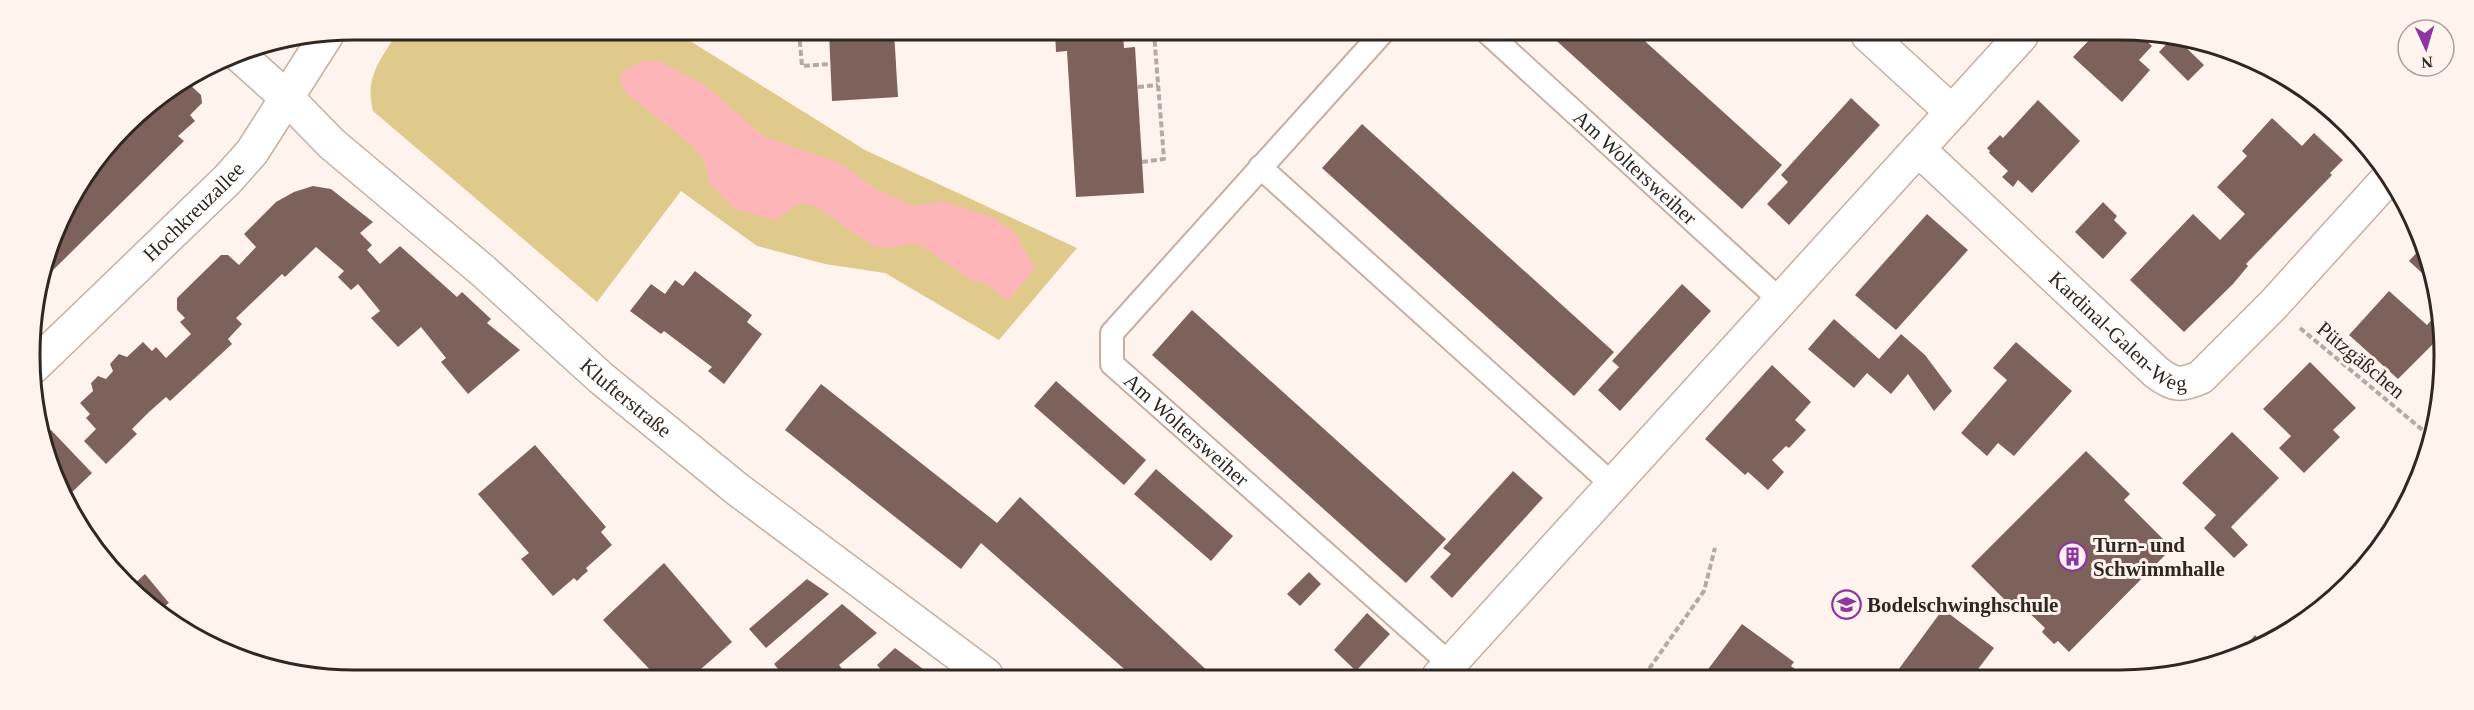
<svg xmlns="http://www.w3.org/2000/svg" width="2474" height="710" font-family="'Times New Roman',serif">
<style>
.green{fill:#dfc98b}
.water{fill:#feb5b8}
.building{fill:#7d625c}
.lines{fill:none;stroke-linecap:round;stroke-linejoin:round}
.lane-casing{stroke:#c7ae9f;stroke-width:26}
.street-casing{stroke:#c7ae9f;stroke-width:36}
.path{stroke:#b4aaa3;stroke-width:4;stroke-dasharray:6 3;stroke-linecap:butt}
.lane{stroke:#fff;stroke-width:22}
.street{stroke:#fff;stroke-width:33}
.labels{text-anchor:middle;stroke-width:6;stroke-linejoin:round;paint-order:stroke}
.street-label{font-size:21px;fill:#312721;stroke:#fef4ed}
.poi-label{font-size:21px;font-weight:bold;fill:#312721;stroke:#fef4ed;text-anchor:start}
.rim{fill:none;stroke:#312721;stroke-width:3}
</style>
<rect width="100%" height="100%" fill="#fef4ed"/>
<path class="green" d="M399 30 674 31 865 150 1077 248 999 340 885 273 825 264 757 246 681 191 597 302 373 111C364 76 382 58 399 30Z"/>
<path class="water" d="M646 60 659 61 703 84 765 137 840 163 876 189 915 206 943 201 994 218 1014 232 1035 268 1008 301 984 283 970 280 922 246 910 244 891 248 872 246 816 206 801 204 789 210 776 220 735 209 710 184 705 163 692 145 627 94 620 81 622 71Z"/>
<g class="building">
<path d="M829 32H894L898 97 832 101Z"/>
<path d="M1055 32 1123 33 1124 48 1135 47 1144 193 1076 197 1067 51 1056 52Z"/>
<path d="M1549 34H1637L1782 165 1742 209Z"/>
<path d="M2093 36H2142L2152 46 2139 60 2150 70 2122 102 2073 57Z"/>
<path d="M2174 36 2204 65 2188 81 2159 52Z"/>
<path d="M187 82 201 95 202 103 190 115 195 121 178 136 184 141 46 277 63 212 140 111Z"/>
<path d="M1851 98 1880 125 1789 225 1767 204 1788 182 1781 175Z"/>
<path d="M2038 100 2080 141 2032 193 2018 180 2013 187 2002 177 2008 171 1989 153 1990 151 1987 148 2000 135 2003 138Z"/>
<path d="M2272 118 2302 146 2314 133 2343 160 2330 173 2332 175 2246 264 2248 266 2233 284 2184 332 2130 280 2193 214 2220 240 2245 214 2217 187 2247 156 2242 151Z"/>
<path d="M1362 124 1614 352 1574 396 1322 168Z"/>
<path d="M313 186 331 189 373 222 360 233 372 245 367 250 380 264 400 246 457 297 462 292 491 319 487 323 520 350 468 394 441 362 446 358 421 327 398 347 371 318 380 311 358 284 351 290 338 277 344 271 316 247 285 277 282 274 236 318 242 324 228 339 232 344 170 401 166 397 149 412 132 429 137 434 106 464 84 441 96 429 86 418 90 414 80 403 93 391 91 383 98 376 106 379 113 371 110 364 119 354 127 357 143 342 152 351 156 347 166 358 191 334 180 322 185 318 177 310V298L221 255H228L239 265 256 247 244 234 276 202 294 192Z"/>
<path d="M2103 202 2117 216 2114 220 2127 233 2103 259 2075 232Z"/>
<path d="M1927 214 1968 250 1896 330 1855 295Z"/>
<path d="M2420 249 2435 285 2409 261Z"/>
<path d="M695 271 752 315 747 322 762 334 724 384 708 371 712 367 664 331 661 334 630 311 651 284 665 294 675 280 683 286Z"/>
<path d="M1682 284 1711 311 1620 411 1598 390 1619 367 1612 361Z"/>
<path d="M2389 291 2427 325 2438 313V339L2398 379 2349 335Z"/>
<path d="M1192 310 1446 539 1406 583 1152 355Z"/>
<path d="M1834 319 1879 359 1901 334 1925 355 1952 391 1934 411 1908 374 1891 394 1867 373 1854 388 1808 349Z"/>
<path d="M2016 342 2072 391 2014 456 1998 443 1987 456 1961 433 2007 380 1993 368Z"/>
<path d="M2310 362 2356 408 2333 430 2340 437 2304 473 2279 448 2291 436 2263 409Z"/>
<path d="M1772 365 1811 402 1795 420 1806 430 1789 448 1786 446 1772 460 1784 472 1768 490 1748 472 1745 475 1705 439Z"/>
<path d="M1056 381 1146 460 1124 485 1034 406Z"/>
<path d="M821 384 997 523 1020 497 1213 676 1131 675 981 543 961 569 785 430Z"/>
<path d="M51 430 92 473 69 495 41 439 40 432 47 434Z"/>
<path d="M2232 432 2279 478 2231 527 2248 545 2234 558 2204 528 2216 515 2182 483Z"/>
<path d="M535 445 606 527 601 532 612 545 586 568 588 571 582 576 577 581 574 578 553 596 521 559 529 553 478 494Z"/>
<path d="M2086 451 2130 494 2124 500 2172 548 2069 652 2058 641 2054 644 2042 632 2045 628 2016 600 2010 605 1971 566Z"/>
<path d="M1156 469 1233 536 1211 561 1134 494Z"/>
<path d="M1513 471 1543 498 1452 598 1430 577 1451 554 1443 548Z"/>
<path d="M2368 555 2369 556 2338 594 2334 590Z"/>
<path d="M664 563 732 642 694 675 654 674 603 620Z"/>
<path d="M1309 572 1321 584 1300 606 1287 594Z"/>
<path d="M145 574 169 603 161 609 133 585Z"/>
<path d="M807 579 829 594 766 648 749 629Z"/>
<path d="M842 604 877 633 839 665 845 673 842 675H783L774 664Z"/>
<path d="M1943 609 1994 648 1972 677H1893Z"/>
<path d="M1367 613 1390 634 1356 671 1334 650Z"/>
<path d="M1742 624 1794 662 1791 666 1806 677 1703 676Z"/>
<path d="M2255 635 2264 646 2240 653Z"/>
<path d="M895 648 931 675H886L877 665Z"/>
</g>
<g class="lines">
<defs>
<g id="lane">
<path id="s1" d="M1382 33 1112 333V364L1450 664"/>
<path id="s2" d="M1489 34 1781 301"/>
<path d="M1260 167 1613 485"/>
</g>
<g id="street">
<path d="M1868 35 1952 112"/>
<path id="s3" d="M237 53 287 98 332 144 482 270 601 378 737 489 986 675"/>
<path id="s4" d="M1918 149 2156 372C2174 386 2181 386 2201 377L2273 305 2390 176"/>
<path id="s5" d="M34 366 228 179 252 152 326 36"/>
<path d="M1439 676 2021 36"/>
</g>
</defs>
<use href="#lane" class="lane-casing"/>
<use href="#street" class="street-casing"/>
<g class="path">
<path d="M799 32 802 66 830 64"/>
<path d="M1138 87 1158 85"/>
<path d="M1142 162 1164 159 1154 33"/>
<path d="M2300 328 2431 437"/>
<path d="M1644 676 1704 591 1715 548"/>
</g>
<use href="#lane" class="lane"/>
<use href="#street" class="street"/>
</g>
<defs>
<symbol id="building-ring" viewBox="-11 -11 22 22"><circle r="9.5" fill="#fef4ed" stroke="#8f35a1" stroke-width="1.5"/><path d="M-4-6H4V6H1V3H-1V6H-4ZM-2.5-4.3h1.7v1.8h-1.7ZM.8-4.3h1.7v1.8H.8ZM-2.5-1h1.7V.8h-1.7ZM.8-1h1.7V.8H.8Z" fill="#8f35a1"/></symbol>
<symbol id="school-ring" viewBox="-11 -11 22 22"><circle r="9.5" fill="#fef4ed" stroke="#8f35a1" stroke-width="1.5"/><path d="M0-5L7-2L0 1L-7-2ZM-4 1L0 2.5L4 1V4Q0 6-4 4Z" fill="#8f35a1"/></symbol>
</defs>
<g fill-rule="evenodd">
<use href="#building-ring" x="2056" y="540" width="33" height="33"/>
<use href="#school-ring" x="1830" y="588" width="33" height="33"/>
</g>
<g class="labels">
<g class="street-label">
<text dy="7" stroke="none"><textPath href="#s2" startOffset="198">Am Woltersweiher</textPath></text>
<text dy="7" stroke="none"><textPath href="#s5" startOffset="222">Hochkreuzallee</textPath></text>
<text dy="7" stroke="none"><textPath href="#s4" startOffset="272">Kardinal-Galen-Weg</textPath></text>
<text transform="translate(2361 360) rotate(40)" y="7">Pützgäßchen</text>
<text dy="7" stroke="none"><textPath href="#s3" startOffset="520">Klufterstraße</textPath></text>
<text dy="7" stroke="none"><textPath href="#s1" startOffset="534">Am Woltersweiher</textPath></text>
</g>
<g class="poi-label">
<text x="2093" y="552">Turn- und<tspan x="2093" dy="24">Schwimmhalle</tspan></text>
<text x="1867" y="612">Bodelschwinghschule</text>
</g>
</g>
<path d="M0 0H2474V710H0ZM354 40H2120A314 314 0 0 1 2434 354V356A314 314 0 0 1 2120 670H354A314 314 0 0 1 40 356V354A314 314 0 0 1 354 40Z" fill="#fef4ed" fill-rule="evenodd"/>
<path class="rim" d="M354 40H2120A314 314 0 0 1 2434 354V356A314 314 0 0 1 2120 670H354A314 314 0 0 1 40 356V354A314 314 0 0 1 354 40Z"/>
<g transform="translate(2426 48) rotate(176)"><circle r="28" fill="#fef4ed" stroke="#aca29b" stroke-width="1.5"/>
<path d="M0-4.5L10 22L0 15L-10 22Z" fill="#8f35a1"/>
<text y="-9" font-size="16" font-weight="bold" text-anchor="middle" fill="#312721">N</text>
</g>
</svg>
